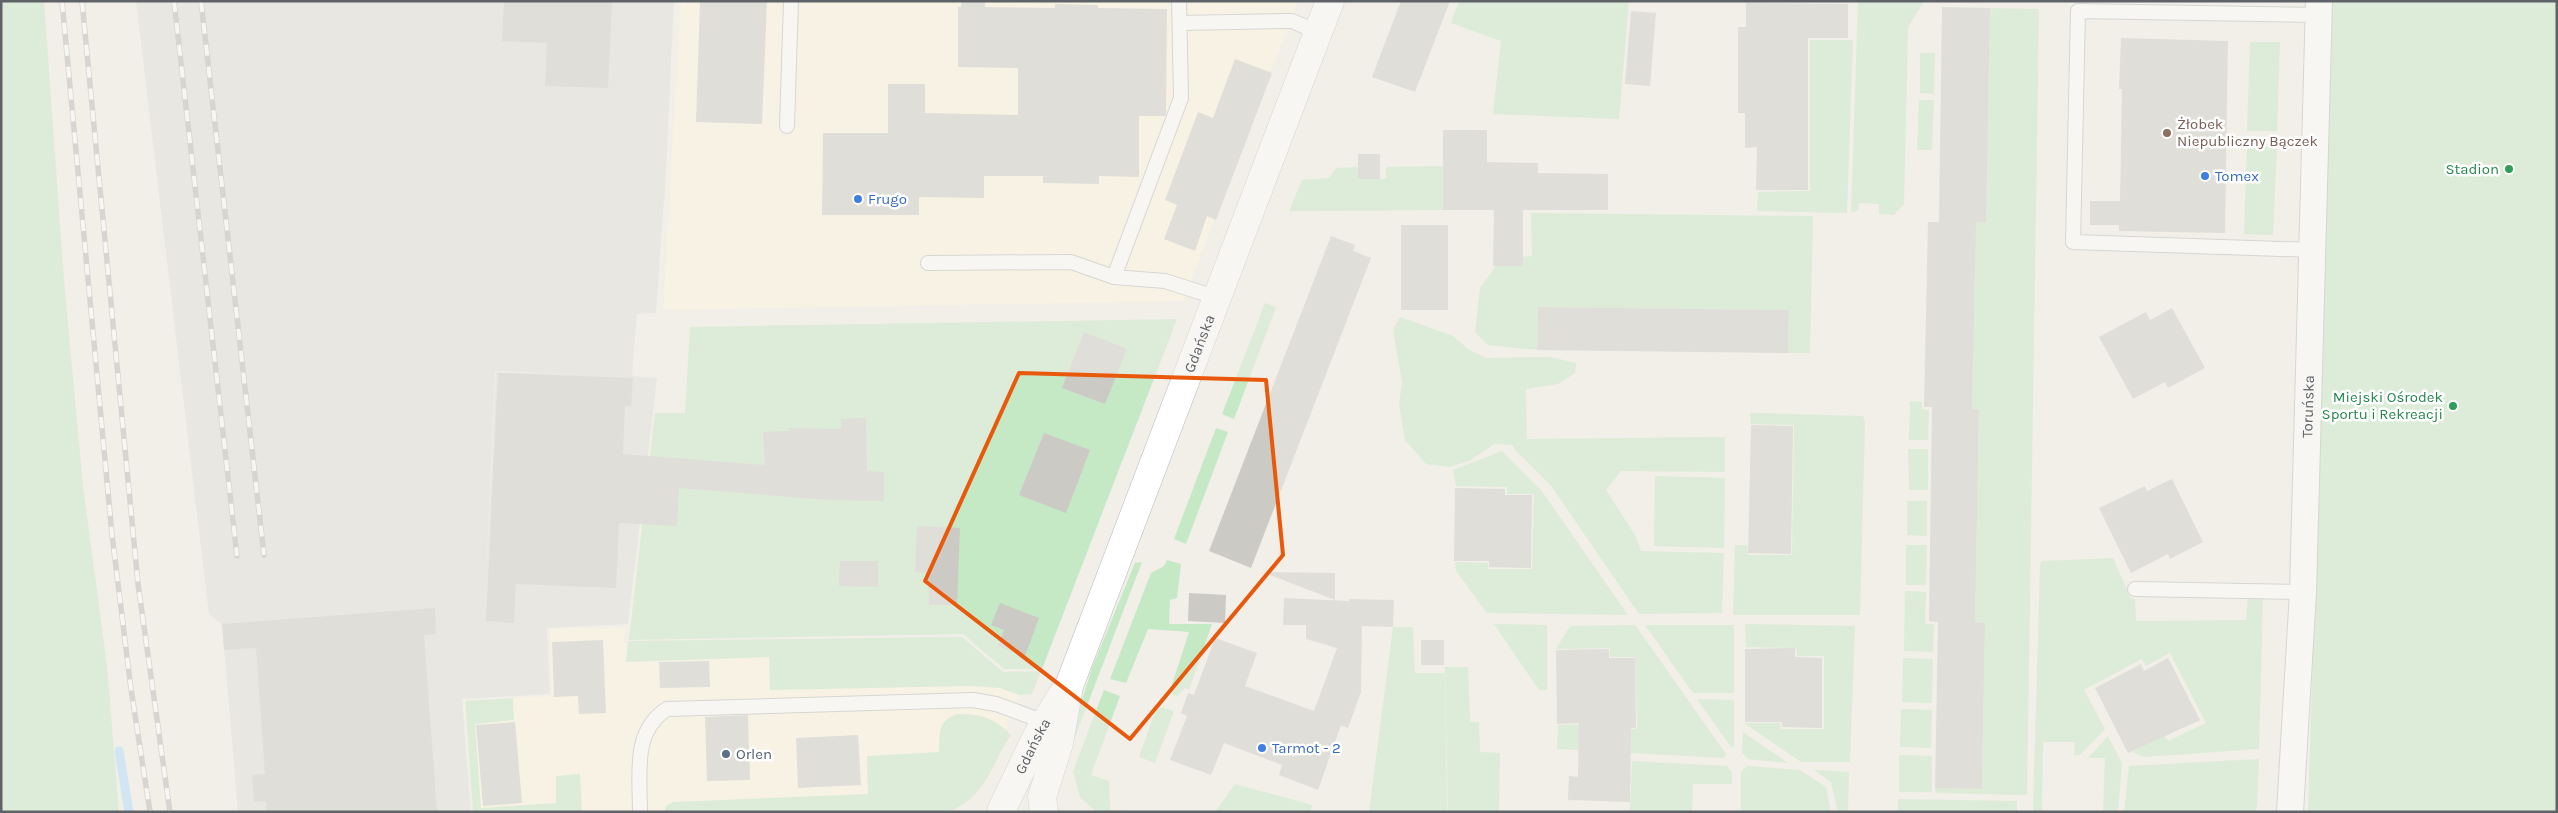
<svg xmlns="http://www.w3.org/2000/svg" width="2558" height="813" font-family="Karla,sans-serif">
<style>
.commercial{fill:#fef7e0}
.industrial{fill:#e0deda;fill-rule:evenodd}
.green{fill:#c5e8c5}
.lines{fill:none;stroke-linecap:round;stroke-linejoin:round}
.stream{stroke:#aadaff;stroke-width:9}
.building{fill:#cccac5}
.service-casing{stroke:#b5b8bc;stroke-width:16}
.minor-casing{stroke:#b5b8bc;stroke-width:28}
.tertiary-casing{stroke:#b5b8bc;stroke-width:29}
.service{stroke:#fff;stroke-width:14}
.minor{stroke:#fff;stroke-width:26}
.tertiary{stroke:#fff;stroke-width:28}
.rail-casing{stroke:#b6b7b8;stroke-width:5.5}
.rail{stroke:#fff;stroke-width:4;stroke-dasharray:11;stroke-linecap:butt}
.marked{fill:none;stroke:#e8590c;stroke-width:4;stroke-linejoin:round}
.education-dot{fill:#8d6e63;stroke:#fff;stroke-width:2}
.leisure-dot{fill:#2e9e5b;stroke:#fff;stroke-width:2}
.shop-dot{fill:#3f7fe0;stroke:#fff;stroke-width:2}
.service-dot{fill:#5c6f8a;stroke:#fff;stroke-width:2}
.labels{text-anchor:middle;stroke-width:5;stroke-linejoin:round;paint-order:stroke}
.education-label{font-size:15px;fill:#785e54;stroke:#fff;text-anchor:start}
.leisure-label{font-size:15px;fill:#27864d;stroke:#fff;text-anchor:end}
.shop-label{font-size:15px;fill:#366cbe;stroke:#fff;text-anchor:start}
.street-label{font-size:15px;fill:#5f6368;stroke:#fff}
.service-label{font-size:15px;fill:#4e5e75;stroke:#fff;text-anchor:start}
</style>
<rect width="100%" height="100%" fill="#f1efe8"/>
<g class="commercial">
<path d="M681 1H1298L1183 301 663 310Z"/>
<path d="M625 627 624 644 960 639 1020 689 1003 737 936 812H473L464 701 552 696 550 629Z"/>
</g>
<path class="industrial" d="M136 1H674L666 173 656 313 637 314 632 376 657 378 628 624 547 628 550 694 462 699 471 812H238L222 624 209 615ZM495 371 595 375 496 372 485 605Z"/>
<g class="green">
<path d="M1 1H44L64 281 83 486 107 666 119 812H1Z"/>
<path d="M1459 1H1629L1619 119 1493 114 1501 41 1451 23Z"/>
<path d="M1858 1H1924L1908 27 1904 204 1894 215 1879 214V204L1859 203 1858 211 1851 212Z"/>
<path d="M2332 1H2557V812H2308Z"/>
<path d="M1990 8 2039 9 2027 795 1936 793 1935 788 1982 789 1985 623 1975 622 1979 409H1972L1975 222 1985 223Z"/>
<path d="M1810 40H1853L1847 213 1757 211 1758 192 1810 191Z"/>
<path d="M2250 42H2280L2277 131H2247Z"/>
<path d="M1920 53H1935L1934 94 1920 93Z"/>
<path d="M1919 100H1934L1932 150H1917Z"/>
<path d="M2247 146 2277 147 2273 235 2244 234Z"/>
<path d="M1443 166V210L1289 211 1302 180 1329 178 1336 168 1358 167V179H1386V167Z"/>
<path d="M1531 213 1813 216 1810 353H1788L1789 310 1538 307 1537 350 1488 345 1475 332 1480 288 1501 259 1532 256Z"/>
<path d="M1265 303 1276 307 1234 419 1222 414Z"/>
<path d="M1400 317 1453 336 1468 349 1486 358 1550 357 1576 363 1575 373 1558 384 1526 389 1527 439 1725 437V472L1621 471 1606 490 1635 535 1641 551 1724 553 1722 613 1639 614 1552 487 1514 449 1513 445 1494 444 1471 460 1450 467 1426 464 1405 440 1399 404 1402 382 1393 330Z"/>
<path d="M1177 319 1042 669H1004L963 634 629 640 655 413H685L690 327Z"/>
<path d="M1910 401 1922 402V409L1929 410 1928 440H1909Z"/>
<path d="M1750 413 1863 416 1865 422 1860 615H1733L1735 545H1747L1748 555H1792L1794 425 1751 424Z"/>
<path d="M1216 428 1228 432 1186 544 1174 539Z"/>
<path d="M1908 449H1928V490H1909Z"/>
<path d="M1502 451 1541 490 1628 615 1487 613 1456 571 1455 562 1488 563V569H1532L1534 494H1507V487L1456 486 1453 470Z"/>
<path d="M1655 476 1725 478 1724 548 1654 546Z"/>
<path d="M1907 501H1927V536L1907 535Z"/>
<path d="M1906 545H1927L1926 585H1906Z"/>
<path d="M2113 558 2130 597 2135 599 2136 621 2246 620 2248 597H2263L2259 749 2144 757 2132 752 2164 735 2168 741 2206 723 2170 653 2146 666 2142 659 2084 690 2105 729 2081 754 2074 756 2075 742H2043L2042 812H2033L2040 565 2042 561Z"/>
<path d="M1167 560 1181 564 1177 598 1170 600 1169 624H1212L1189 690 1185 688 1177 696 1169 694 1189 632 1148 629 1126 683 1110 679 1151 573 1164 566Z"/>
<path d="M1142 562 1065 763 1063 761 1092 668 1135 563Z"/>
<path d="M1905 591 1926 592 1925 624H1934L1933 652 1904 651Z"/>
<path d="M1494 624 1547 625V690H1539Z"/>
<path d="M1745 624 1855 626 1850 762H1801L1744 723H1780L1781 729H1824V656H1797L1796 648 1746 647Z"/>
<path d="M1635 625 1726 754 1724 758 1557 749 1558 725 1592 724 1593 730 1637 729 1635 657H1610V648L1556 649 1570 626Z"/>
<path d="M1645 625H1734V693H1693Z"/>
<path d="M1393 627H1413L1415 673H1445L1447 812H1369Z"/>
<path d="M962 637 1003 672 1041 671 1032 694 1019 695 1000 688 970 686 770 690 769 657 626 662 628 641Z"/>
<path d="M1903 658 1933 659 1932 703 1902 702Z"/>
<path d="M1445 667H1468L1470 722H1479L1480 752 1500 753 1499 812H1448Z"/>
<path d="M1104 690 1120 696 1091 775 1109 781 1110 810 1166 812H1096L1080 797 1073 771Z"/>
<path d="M513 698 514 720 475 724 481 808 556 803V776L580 774 582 812H473L465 701Z"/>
<path d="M1697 699 1734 700V747H1731Z"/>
<path d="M1157 706 1174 711 1155 763 1139 757Z"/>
<path d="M1901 709 1932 710 1931 748 1900 747Z"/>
<path d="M957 714C981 714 995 718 1011 735 990 765 987 798 947 812H664L666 806 673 802 868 794 867 756 939 752C940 734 937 721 957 714Z"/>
<path d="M1743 732 1788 763 1748 759 1742 753Z"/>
<path d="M2108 736 2122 763 2118 812H2103L2105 758H2088Z"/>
<path d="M1899 755 1932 756V792H1899Z"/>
<path d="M2259 759 2257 806 2255 812H2124L2129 766Z"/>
<path d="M1632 761 1727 766 1732 772V784H1693L1692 812H1630Z"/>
<path d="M1747 766 1800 770 1826 787 1831 812H1741V772Z"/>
<path d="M1814 770 1849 772 1848 812H1838L1831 782Z"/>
<path d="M1235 784 1312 805 1310 812H1215Z"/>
<path d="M1898 799 2017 801V812H1898Z"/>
</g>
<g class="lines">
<path class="stream" d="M119 751 129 812"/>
</g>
<g class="building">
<path d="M504 1H612L608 88 545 86 547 43 502 41Z"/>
<path d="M700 1H767L762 124 696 122Z"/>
<path d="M961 1 985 2V7L1055 8V4L1098 5V8L1167 9 1166 114 1165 116H1139V177L1099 176V184L1043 183V176H984V198L919 197V215H822L823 133H888V84H925V113L1018 115V68L958 67V7H961Z"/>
<path d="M1401 1H1450L1415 92 1372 77Z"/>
<path d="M1746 3 1848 4V38H1808V190H1756L1757 147 1745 148V113H1738V27H1746Z"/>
<path d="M1942 7 1990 8 1986 223 1976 222 1972 409H1979L1975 622 1985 623 1982 789 1935 788 1938 622 1929 621 1932 407H1924L1928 222H1939Z"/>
<path d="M1631 11 1656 13 1650 86 1625 84Z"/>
<path d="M2121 38 2228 41 2225 233 2119 231V225H2090V201H2120L2122 89H2119Z"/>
<path d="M1235 59 1272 73 1216 220 1207 216 1195 251 1164 239 1177 205 1165 200 1198 112 1213 118Z"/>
<path d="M1443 130H1487V162L1538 163V173L1608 174V210H1523V266H1493L1494 210H1443Z"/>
<rect x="1358" y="154" width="22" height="25"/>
<rect x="1401" y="225" width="47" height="85"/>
<path d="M1331 236 1355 245 1353 251 1371 258 1251 568 1209 551Z"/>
<path d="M1538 307 1789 310 1788 353 1537 350Z"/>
<path d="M2172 308 2205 368 2168 388 2165 382 2133 399 2099 337 2146 312 2150 320Z"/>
<path d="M1084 332 1127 349 1105 404 1062 388Z"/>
<path d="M498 373 633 378 631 406H625L623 454 765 465 763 432 789 431V428L841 429V419L866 418 867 471 884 472V501L829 500 679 488 677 526 619 523 616 588 516 584 514 623 486 621Z"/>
<path d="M1751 425 1793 426 1791 554 1748 553Z"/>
<path d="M1044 433 1090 450 1066 513 1019 495Z"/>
<path d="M2172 479 2203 542 2170 559 2168 554 2131 573 2099 508 2145 486 2147 491Z"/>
<path d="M1455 488 1505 489V495H1532L1531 568 1489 567V561H1454Z"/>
<path d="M917 526 960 528 957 605H929L928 573 915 572Z"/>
<path d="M840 561H878V587L839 586Z"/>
<path d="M1270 572 1335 573V600L1270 575Z"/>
<path d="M1189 593 1226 595 1225 623 1188 621Z"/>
<path d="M1284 598 1349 601V599L1394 600 1393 627 1362 626 1361 692 1348 728 1341 725 1318 790 1279 775 1282 765 1224 743 1211 775 1170 760 1187 716 1181 713 1188 693 1194 695 1215 638 1257 653 1245 686 1314 711 1337 648 1306 639V625H1283Z"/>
<path d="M1000 603 1039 618 1025 656 998 646 1004 630 991 625Z"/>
<path d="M435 608 436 634 424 635 437 812H267L266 801 254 802 252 775 265 774 256 648 224 650 222 624Z"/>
<path d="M603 640 606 713 579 714 578 696 554 697 552 642Z"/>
<rect x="1421" y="640" width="23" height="25"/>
<path d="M1795 648V657L1822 658V728L1782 727V722H1745V649Z"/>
<path d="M1609 649V658H1635L1636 728H1631L1630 802 1568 800 1569 776 1578 777 1579 723 1557 724 1556 650Z"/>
<path d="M2168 658 2200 720 2128 753 2095 688 2141 664 2144 671Z"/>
<path d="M709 661 710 687 660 688 659 662Z"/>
<path d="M748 715 750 780 707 781 705 717Z"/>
<path d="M515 722 522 803 483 806 476 725Z"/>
<path d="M858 735 861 785 798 788 796 738Z"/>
</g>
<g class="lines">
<defs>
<g id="service">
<path d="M1180 23 1283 21H1292L1318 32"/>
<path d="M787 126 791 1"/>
<path d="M2313 250 2073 242 2078 11 2319 15"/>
<path d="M928 263 1071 262 1114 277 1165 281 1215 297"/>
<path d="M1114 277 1181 98 1179 1"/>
<path d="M2135 589 2303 592"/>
<path d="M640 812C640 775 632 731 667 709L973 700 996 704 1045 722"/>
</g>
<g id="minor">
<path id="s1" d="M2290 812 2303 592 2319 1"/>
</g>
<g id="tertiary">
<path id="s2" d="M1002 809 1038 734 1062 695"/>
<path id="s3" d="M1044 812 1042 797 1059 743 1069 686 1330 1"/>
</g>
</defs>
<use href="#service" class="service-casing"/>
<use href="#minor" class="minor-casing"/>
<use href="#tertiary" class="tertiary-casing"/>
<use href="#service" class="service"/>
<use href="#minor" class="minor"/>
<use href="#tertiary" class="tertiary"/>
<defs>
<g id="rail">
<path d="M62 1 112 535 131 689 150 812"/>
<path d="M82 1 138 584 170 812"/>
<path d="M174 1 237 556"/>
<path d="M201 1 264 555"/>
</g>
</defs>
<use href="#rail" class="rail-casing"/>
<use href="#rail" class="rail"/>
</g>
<path d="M0 0H2558V813H0ZM1019 373 1266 380 1283 555 1130 739 925 581Z" fill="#f1efe8" fill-opacity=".55" fill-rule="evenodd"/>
<path class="marked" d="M1019 373 1266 380 1283 555 1130 739 925 581Z"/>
<circle class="education-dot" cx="2167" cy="133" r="5"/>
<g class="leisure-dot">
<circle cx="2509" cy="169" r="5"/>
<circle cx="2453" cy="406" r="5"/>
</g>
<g class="shop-dot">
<circle cx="2205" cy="176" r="5"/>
<circle cx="858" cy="199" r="5"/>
<circle cx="1262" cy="748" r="5"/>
</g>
<circle class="service-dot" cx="726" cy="754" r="5"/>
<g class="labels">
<g class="education-label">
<text x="2177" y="129">Żłobek<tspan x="2177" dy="17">Niepubliczny Bączek</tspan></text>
</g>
<g class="leisure-label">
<text x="2499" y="174">Stadion</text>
<text x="2443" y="402">Miejski Ośrodek<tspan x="2443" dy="17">Sportu i Rekreacji</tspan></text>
</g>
<g class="shop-label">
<text x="2215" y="181">Tomex</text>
<text x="868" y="204">Frugo</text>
<text x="1272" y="753">Tarmot - 2</text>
</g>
<g class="street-label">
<text dy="5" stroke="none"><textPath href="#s3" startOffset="496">Gdańska</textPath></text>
<text dy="5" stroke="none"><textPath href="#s1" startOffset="406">Toruńska</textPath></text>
<text dy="5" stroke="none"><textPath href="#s2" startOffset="70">Gdańska</textPath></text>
</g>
<g class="service-label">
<text x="736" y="759">Orlen</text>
</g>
</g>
<rect width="2558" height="813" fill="none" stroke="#5f6368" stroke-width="5"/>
</svg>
